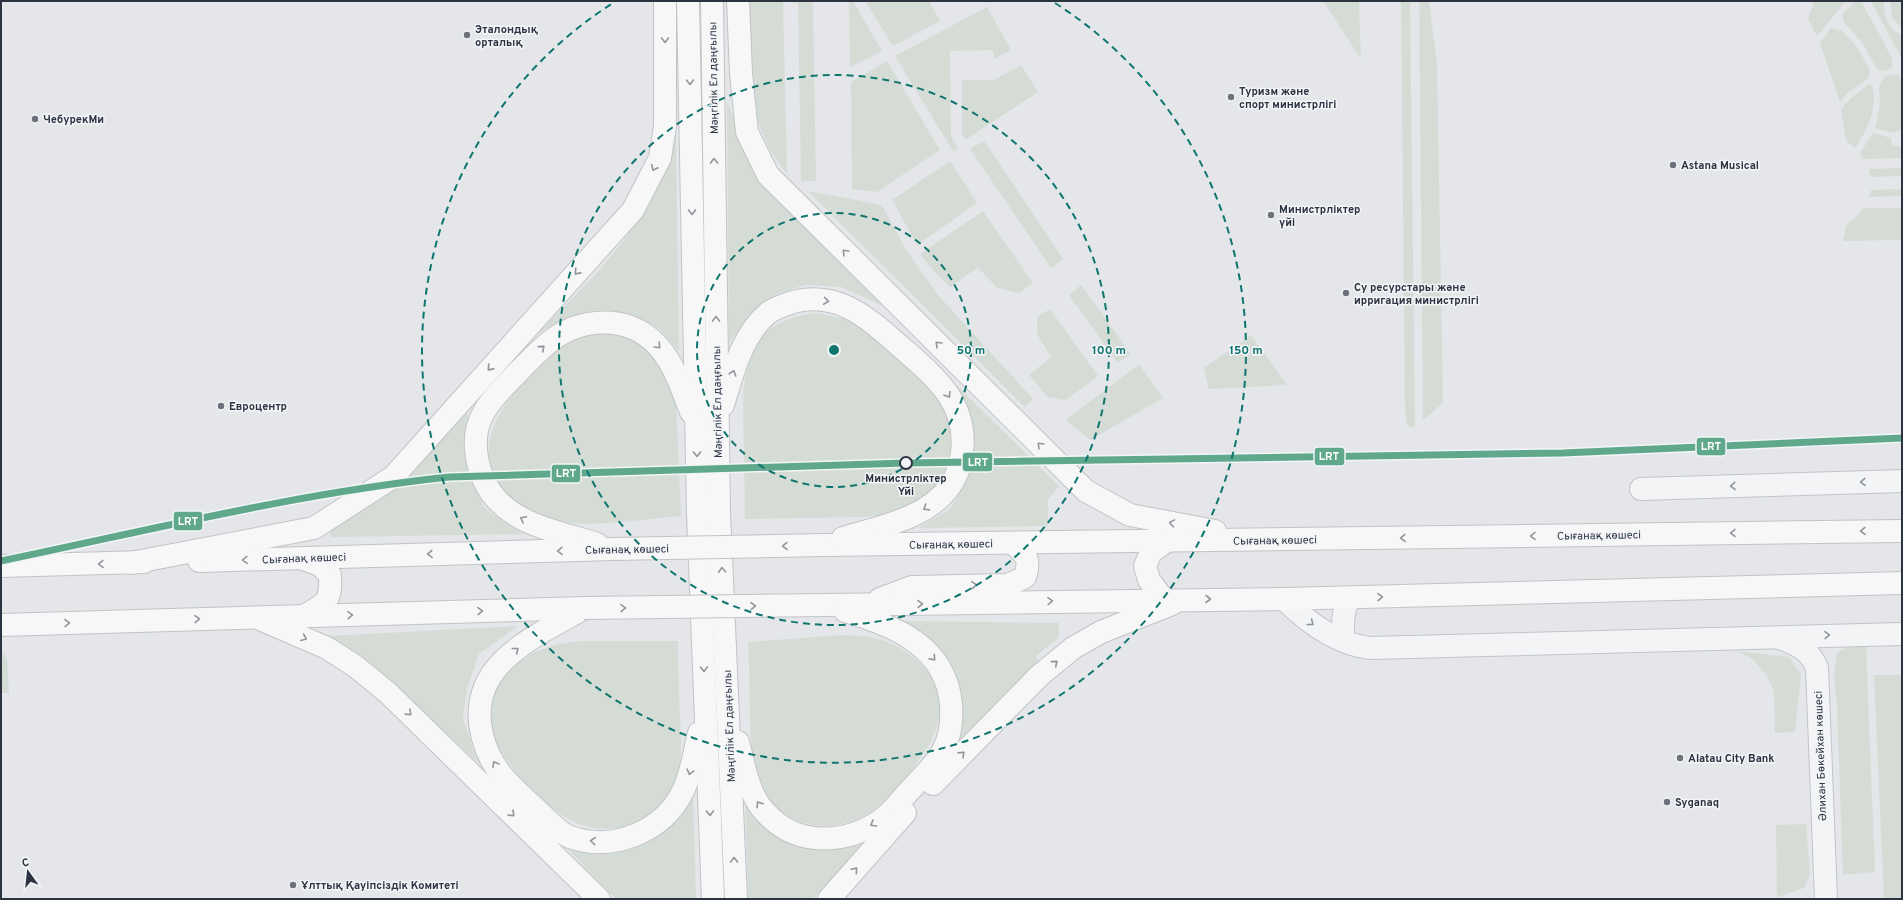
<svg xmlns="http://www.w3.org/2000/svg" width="1903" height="900" font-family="Overpass,sans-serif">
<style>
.green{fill:#d5dcd5}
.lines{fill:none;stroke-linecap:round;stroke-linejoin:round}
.minor-casing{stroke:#c2c4c7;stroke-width:24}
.major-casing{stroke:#c1c3c6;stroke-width:24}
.minor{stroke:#f3f4f6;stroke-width:22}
.major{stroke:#f7f7f7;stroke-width:22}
.major-bridge-casing{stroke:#c1c3c6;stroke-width:24;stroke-linecap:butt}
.major-bridge{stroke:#f7f7f7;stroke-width:22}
.rail-1-casing{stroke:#f3f5f8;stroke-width:10}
.rail-1{stroke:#5fa88c;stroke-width:7}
.oneway{stroke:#92959c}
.oneway2{stroke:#90949c}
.ring{fill:none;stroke:#0f766e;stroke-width:2;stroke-dasharray:7 5}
.poi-dot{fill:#6c727c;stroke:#f3f5f8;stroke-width:1.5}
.stop-dot{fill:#f3f5f8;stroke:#2c3341;stroke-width:2}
.labels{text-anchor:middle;stroke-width:3;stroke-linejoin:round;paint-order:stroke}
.poi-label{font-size:11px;font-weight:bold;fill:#2c3341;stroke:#f3f5f8;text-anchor:start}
.street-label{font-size:11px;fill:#2c3341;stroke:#f3f5f8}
.stop-label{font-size:11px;font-weight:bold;fill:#2c3341;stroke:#f3f5f8}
.centre{fill:#0f766e;stroke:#f3f5f8;stroke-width:2}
.ring-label{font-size:12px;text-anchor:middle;font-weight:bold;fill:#0f766e;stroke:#f3f5f8;stroke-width:3;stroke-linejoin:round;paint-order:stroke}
.line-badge{stroke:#f3f5f8;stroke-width:1.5}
.badge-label{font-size:11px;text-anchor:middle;font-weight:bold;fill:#fff}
</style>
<rect width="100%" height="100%" fill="#e4e6e9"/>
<g class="green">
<path d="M749 1H783L787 174 770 150 755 115 749 44Z"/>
<path d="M798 1H813L816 181 801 182Z"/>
<path d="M849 1H853L882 51 850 67Z"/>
<path d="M865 1H929L940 21 893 46Z"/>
<path d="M1323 1H1359L1361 59Z"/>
<path d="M1401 1H1410L1415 426 1412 428 1407 425 1405 413Z"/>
<path d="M1419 1H1429L1437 63 1443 403 1423 420Z"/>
<path d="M1814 1H1846L1817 36 1808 19Z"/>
<path d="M1855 1 1862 3 1881 37 1892 59V68L1882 71 1876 68 1862 42 1845 24 1842 15Z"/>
<path d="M1871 1H1884C1884 15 1887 29 1902 35V59Z"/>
<path d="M1902 1V28L1892 18 1890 2Z"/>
<path d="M987 7 1011 50 994 59 993 50 950 51 951 136 958 148 953 151 895 56Z"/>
<path d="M1831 28 1838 31 1841 30C1854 42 1863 55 1870 71L1868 79 1847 93 1840 102 1820 43Z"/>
<path d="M887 61 940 150 877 192 852 189 851 82Z"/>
<path d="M1021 65 1038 92 965 140 962 134V80H994Z"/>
<path d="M1895 74 1899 75 1902 82V130L1893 133 1875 128 1880 104 1879 86 1885 76Z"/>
<path d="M1869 84 1872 86C1878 108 1867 131 1855 148L1846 141 1841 109 1850 99Z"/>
<path d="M727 102 761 181 883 306 841 287 805 285 774 295 745 322 729 343Z"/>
<path d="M676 133 679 352C672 343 663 331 654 325 649 322 642 320 636 318 597 302 572 313 537 334 572 298 611 263 638 219 655 193 665 162 676 133Z"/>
<path d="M1873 133 1891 138 1893 146 1902 147V158L1864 159 1860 153Z"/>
<path d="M984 141 1063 259 1051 268 970 149Z"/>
<path d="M950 161 977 203 917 245 892 200Z"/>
<path d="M1902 168V176L1870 177 1869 169Z"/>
<path d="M1902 189V196L1869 197 1871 190Z"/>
<path d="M808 191 882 205 905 248 937 294 1033 399 1025 407Z"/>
<path d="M1864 208H1902V240L1843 241 1847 223 1854 219Z"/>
<path d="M983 211 1033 283 1019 293 997 288 978 267 951 287 937 275 920 254Z"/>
<path d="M1081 285 1131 354 1118 363 1069 295Z"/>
<path d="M1050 309 1098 376 1066 400 1048 397 1029 375 1051 357 1037 334V317Z"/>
<path d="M816 313 846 319 859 325 871 334 933 391 948 413 953 431 950 469 927 500 888 514 865 517 745 519 743 404C744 350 760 319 816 313Z"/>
<path d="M598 333 616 334 631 337 655 353 676 400 681 516C643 519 586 529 550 520 534 517 520 507 509 496 468 457 496 412 526 379 539 364 552 350 569 341 578 336 589 335 598 333Z"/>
<path d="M1251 335 1287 385 1209 389 1204 368Z"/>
<path d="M1139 364 1163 398 1090 440 1066 420Z"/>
<path d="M947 376 1059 486 1048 499V526L918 528 950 509 967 481 972 448Z"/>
<path d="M468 412 465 452 471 478 484 507 506 524 525 534 331 537 329 528 436 442Z"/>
<path d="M898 621 1059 623 1058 638 1036 656 1040 667 955 752 962 717Z"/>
<path d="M518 626 479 654 467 688 463 718 475 754 484 768 371 664 327 636Z"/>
<path d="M843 635C874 636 896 640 920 663 959 701 934 745 904 779 894 790 884 802 872 811 830 839 778 827 758 780 750 761 751 738 750 718 750 693 749 667 748 642Z"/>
<path d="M583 641H678C678 666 679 692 680 717 681 737 683 760 676 780 672 791 661 810 651 817 648 819 644 820 640 822 615 832 589 832 565 817 552 810 542 798 531 788 498 756 471 714 508 673 529 650 553 643 583 641Z"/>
<path d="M1851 645H1866L1875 872 1843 875 1837 708 1834 673 1837 653Z"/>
<path d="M1735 651 1789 657 1801 675 1795 732 1775 733 1774 691 1765 673 1750 657Z"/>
<path d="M1 652 7 658 9 693H1Z"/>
<path d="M1874 675H1902V899H1884Z"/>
<path d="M693 792 696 899H616L554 835 636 845 659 835 678 818Z"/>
<path d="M745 796 778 835 875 833 813 899H748Z"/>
<path d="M1806 824 1810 875 1804 888 1777 897 1776 825Z"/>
</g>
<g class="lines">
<defs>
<g id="minor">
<path d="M1641 489 1902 481"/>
<path d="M1284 599C1308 623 1336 644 1370 648L1902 634"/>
<path d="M1779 638C1797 644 1810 650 1817 668L1826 899"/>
<path d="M1343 640C1343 624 1342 612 1349 598"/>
</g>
<g id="major">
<path d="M688 1 698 514 713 899"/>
<path d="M712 1 719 512 736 899"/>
<path d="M738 1 741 73 747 132 768 175 1086 491 1130 515 1215 531"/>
<path d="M723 405C733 373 741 336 768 313 775 308 784 305 793 302 839 290 869 319 901 347 935 377 968 403 962 452 961 464 957 476 950 486 927 519 879 527 843 538"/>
<path d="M597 544C564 533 523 527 498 501 477 479 468 439 484 412 493 396 507 384 519 371 530 360 540 349 552 340 581 318 625 315 653 341 673 359 681 387 691 412"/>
<path d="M824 545 1902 531"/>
<path d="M303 559 320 565 330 575C331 602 327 603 304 616"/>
<path d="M199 561 613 549"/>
<path d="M131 563 314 528 393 477 633 210 660 158 665 126V1"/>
<path d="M1 566 144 562"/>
<path d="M880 599 912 587 1008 585 1025 577C1031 559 1026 555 1013 543"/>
<path d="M1164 600 1149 580 1145 566 1151 552 1167 541"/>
<path d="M825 605 1284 599 1902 583"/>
<path d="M583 609C551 627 499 651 485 687 472 718 484 757 507 781 516 791 526 800 535 808 546 818 557 832 570 837 613 852 663 832 683 791 692 773 694 752 699 733"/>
<path d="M262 620 327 648 355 666 388 693 599 899"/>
<path d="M1 625 584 608"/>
<path d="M738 742C744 764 748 794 765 812 797 848 848 845 885 817 895 808 904 796 914 786 924 774 938 763 944 748 951 735 952 719 951 704 946 646 893 625 845 611"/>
<path d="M933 784 1039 676 1073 648 1101 632 1172 604"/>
<path d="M829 899 905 813"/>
</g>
</defs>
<use href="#minor" class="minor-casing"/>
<use href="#major" class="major-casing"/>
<use href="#minor" class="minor"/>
<use href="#major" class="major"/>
<defs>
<g id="major-bridge">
<path d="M613 549 824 545"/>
<path d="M584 608 825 605"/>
</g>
</defs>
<use href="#major-bridge" class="major-bridge-casing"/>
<use href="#major-bridge" class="major-bridge"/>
<defs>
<path id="rail-1" d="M1 561C150 530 298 493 449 477L906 463 1563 453 1902 438"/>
</defs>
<use href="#rail-1" class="rail-1-casing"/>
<use href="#rail-1" class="rail-1"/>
</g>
<defs><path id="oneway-chevron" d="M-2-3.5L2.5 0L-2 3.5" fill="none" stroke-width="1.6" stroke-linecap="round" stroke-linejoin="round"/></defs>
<g class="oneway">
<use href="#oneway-chevron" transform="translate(665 40) rotate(90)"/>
<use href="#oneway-chevron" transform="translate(690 82) rotate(89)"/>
<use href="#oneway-chevron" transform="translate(714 161) rotate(-91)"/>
<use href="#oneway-chevron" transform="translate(654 168) rotate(117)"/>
<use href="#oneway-chevron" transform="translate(692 212) rotate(89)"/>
<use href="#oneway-chevron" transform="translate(845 252) rotate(-135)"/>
<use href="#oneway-chevron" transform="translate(577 272) rotate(132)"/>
<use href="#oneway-chevron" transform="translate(826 301) rotate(8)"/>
<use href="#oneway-chevron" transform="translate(716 319) rotate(-91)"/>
<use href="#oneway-chevron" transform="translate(938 344) rotate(-135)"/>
<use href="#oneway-chevron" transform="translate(658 346) rotate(46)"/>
<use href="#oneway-chevron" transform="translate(542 348) rotate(-41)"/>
<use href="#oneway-chevron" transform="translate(490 368) rotate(132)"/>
<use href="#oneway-chevron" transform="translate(733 373) rotate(-73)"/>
<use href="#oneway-chevron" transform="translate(948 395) rotate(58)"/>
<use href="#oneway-chevron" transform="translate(1040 445) rotate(-135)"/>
<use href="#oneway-chevron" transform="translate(697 454) rotate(89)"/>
<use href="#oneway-chevron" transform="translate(926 508) rotate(148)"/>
<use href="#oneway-chevron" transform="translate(523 519) rotate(-152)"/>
<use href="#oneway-chevron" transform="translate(1172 523) rotate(-170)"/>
<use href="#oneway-chevron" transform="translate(1863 531) rotate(179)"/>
<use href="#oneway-chevron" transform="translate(1733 533) rotate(179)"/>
<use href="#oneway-chevron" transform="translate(1533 536) rotate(179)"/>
<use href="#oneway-chevron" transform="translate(1403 538) rotate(178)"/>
<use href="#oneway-chevron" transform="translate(785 546) rotate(179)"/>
<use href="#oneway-chevron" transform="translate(560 551) rotate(178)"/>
<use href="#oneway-chevron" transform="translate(430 554) rotate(178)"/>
<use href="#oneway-chevron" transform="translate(245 560) rotate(178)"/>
<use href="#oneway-chevron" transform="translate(101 564) rotate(178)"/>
<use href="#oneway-chevron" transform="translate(722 570) rotate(-93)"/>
<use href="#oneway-chevron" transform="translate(974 585) rotate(-1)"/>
<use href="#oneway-chevron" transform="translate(1380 597) rotate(-2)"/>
<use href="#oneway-chevron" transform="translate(1208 599)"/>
<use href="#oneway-chevron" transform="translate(1050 601) rotate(-1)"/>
<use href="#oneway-chevron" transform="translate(920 604) rotate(-1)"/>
<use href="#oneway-chevron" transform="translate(753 606) rotate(-1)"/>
<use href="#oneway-chevron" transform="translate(623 608) rotate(-1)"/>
<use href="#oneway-chevron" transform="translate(480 611) rotate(-2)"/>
<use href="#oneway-chevron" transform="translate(350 615) rotate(-2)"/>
<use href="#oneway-chevron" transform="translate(197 619) rotate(-1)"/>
<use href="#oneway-chevron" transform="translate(67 623) rotate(-2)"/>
<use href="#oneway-chevron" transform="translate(304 638) rotate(23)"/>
<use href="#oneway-chevron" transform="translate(516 650) rotate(-38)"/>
<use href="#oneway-chevron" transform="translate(933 658) rotate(49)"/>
<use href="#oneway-chevron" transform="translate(1055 663) rotate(-40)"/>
<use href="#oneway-chevron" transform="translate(704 669) rotate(88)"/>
<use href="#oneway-chevron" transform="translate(409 713) rotate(44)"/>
<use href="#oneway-chevron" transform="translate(962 754) rotate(-44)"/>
<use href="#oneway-chevron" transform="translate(495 764) rotate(-120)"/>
<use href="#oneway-chevron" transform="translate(690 772) rotate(105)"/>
<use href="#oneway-chevron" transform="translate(759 804) rotate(-122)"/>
<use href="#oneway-chevron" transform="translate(710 813) rotate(88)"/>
<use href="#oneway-chevron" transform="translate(512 814) rotate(44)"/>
<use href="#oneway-chevron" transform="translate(873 824) rotate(149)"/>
<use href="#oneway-chevron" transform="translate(593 841) rotate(-175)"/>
<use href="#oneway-chevron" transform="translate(734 860) rotate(-92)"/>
<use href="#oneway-chevron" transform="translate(855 870) rotate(-49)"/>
</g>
<g class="oneway2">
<use href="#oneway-chevron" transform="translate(1863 482) rotate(178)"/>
<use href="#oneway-chevron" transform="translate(1733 486) rotate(178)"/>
<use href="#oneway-chevron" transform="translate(1311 623) rotate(37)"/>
<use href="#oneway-chevron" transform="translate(1827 635) rotate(-2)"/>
</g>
<g class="ring">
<circle cx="834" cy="350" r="137"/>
<circle cx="834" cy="350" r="275"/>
<path d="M1055 3A412 412 0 1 1 613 3"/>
</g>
<g class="poi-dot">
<circle cx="467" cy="35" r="4"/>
<circle cx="1231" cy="97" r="4"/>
<circle cx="35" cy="119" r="4"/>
<circle cx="1673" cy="165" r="4"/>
<circle cx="1271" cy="215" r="4"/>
<circle cx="1346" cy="293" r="4"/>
<circle cx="221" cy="406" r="4"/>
<circle cx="1680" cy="758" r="4"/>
<circle cx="1667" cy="802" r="4"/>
<circle cx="293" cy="885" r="4"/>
</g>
<circle class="stop-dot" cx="906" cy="463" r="6"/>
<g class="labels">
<g class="poi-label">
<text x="475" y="33">Эталондық<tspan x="475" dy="13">орталық</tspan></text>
<text x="1239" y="95">Туризм және<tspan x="1239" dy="13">спорт министрлігі</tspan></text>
<text x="43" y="123">ЧебурекМи</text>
<text x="1681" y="169">Astana Musical</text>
<text x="1279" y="213">Министрліктер<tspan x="1279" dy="13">үйі</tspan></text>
<text x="1354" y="291">Су ресурстары және<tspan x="1354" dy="13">ирригация министрлігі</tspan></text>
<text x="229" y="410">Евроцентр</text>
<text x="1688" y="762">Alatau City Bank</text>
<text x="1675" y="806">Syganaq</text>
<text x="301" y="889">Ұлттық Қауіпсіздік Комитеті</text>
</g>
<g class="street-label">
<text transform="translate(713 78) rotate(-91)" y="4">Мәңгілік Ел даңғылы</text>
<text transform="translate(717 402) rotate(-91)" y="4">Мәңгілік Ел даңғылы</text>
<text transform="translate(1599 535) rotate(-1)" y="4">Сығанақ көшесі</text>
<text transform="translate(1275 540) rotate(-1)" y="4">Сығанақ көшесі</text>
<text transform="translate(951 544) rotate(-1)" y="4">Сығанақ көшесі</text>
<text transform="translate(627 549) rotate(-1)" y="4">Сығанақ көшесі</text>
<text transform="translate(304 558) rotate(-2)" y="4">Сығанақ көшесі</text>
<text transform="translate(729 726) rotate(-92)" y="4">Мәңгілік Ел даңғылы</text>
<text transform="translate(1820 756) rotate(-92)" y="4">Әлихан Бөкейхан көшесі</text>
</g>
<g class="stop-label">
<text x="906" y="482">Министрліктер<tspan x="906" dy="13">Үйі</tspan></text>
</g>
</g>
<circle cx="834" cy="350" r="6" class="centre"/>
<g class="ring-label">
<text x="971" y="354">50 m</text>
<text x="1109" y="354">100 m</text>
<text x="1246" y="354">150 m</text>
</g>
<g class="line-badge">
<rect x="1696" y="437" width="30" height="19" rx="4" fill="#5fa88c"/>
<rect x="1314" y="447" width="31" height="19" rx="4" fill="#5fa88c"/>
<rect x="962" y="452" width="31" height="20" rx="4" fill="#5fa88c"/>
<rect x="551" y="464" width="30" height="19" rx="4" fill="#5fa88c"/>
<rect x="173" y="511" width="30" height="20" rx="4" fill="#5fa88c"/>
</g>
<g class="badge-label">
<text x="1711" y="450">LRT</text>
<text x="1329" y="460">LRT</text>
<text x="978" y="466">LRT</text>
<text x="566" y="477">LRT</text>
<text x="188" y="525">LRT</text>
</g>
<rect width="1903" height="900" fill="none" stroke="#2c3341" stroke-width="4"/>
<g transform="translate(28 872) rotate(345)" stroke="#f3f5f8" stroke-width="3" paint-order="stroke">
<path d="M0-3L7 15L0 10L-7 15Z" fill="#2c3341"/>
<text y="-6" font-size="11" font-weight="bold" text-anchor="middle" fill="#2c3341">С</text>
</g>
</svg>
